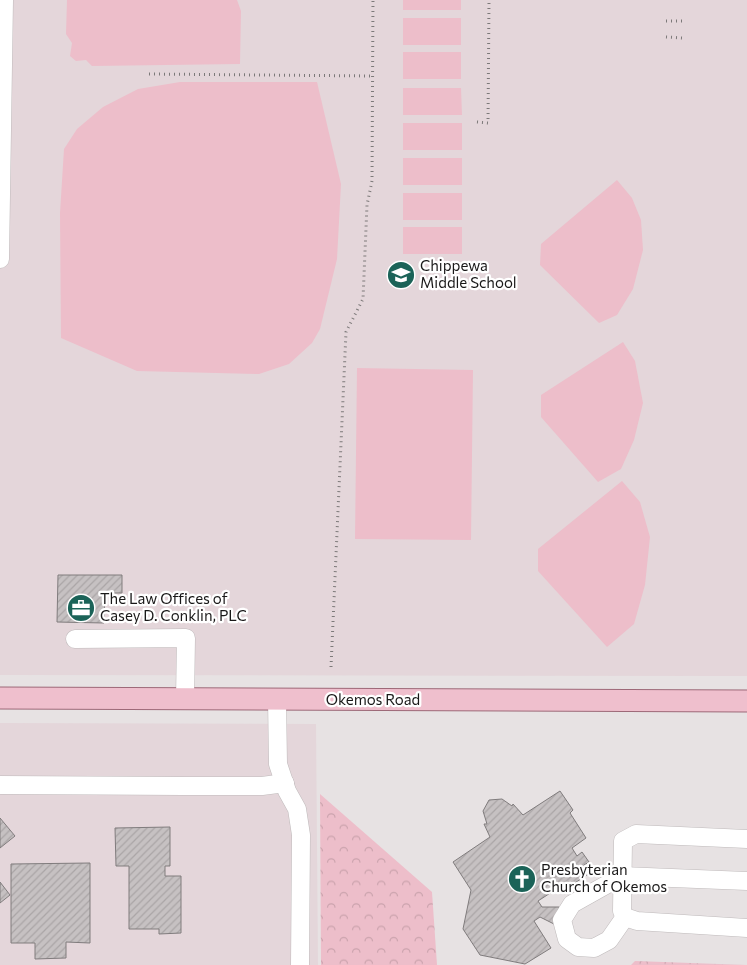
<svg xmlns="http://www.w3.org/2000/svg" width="747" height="965" font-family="Commissioner,sans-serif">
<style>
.built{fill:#e4d6da}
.grass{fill:#edbeca}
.forest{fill:url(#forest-crowns)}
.building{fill:url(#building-hatch);stroke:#807c7d}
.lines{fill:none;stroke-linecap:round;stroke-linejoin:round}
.minor-casing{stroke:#bfbabb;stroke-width:19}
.major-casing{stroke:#9d6978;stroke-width:23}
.path{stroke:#7c7979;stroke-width:3;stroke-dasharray:1 4;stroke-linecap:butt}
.minor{stroke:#fff;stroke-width:18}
.major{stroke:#efbfcd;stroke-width:21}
.labels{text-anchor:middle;stroke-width:4.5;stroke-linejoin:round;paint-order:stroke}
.poi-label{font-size:15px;fill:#191818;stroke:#fff;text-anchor:start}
.street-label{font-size:15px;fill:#191818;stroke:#fff}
</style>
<defs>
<pattern id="forest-crowns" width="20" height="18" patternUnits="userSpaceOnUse" patternTransform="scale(1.25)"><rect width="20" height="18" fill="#edbeca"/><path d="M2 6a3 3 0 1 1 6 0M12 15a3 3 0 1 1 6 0" fill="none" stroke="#cba3ad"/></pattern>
<pattern id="building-hatch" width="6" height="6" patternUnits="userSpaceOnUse" patternTransform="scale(1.25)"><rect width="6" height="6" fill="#c6c1c2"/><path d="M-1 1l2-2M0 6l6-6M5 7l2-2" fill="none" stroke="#aaa5a6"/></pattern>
</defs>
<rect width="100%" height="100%" fill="#e7e2e3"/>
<g class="built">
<path d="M0 0H747V676L0 675Z"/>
<path d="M0 723 316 724 318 965H0Z"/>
</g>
<g class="grass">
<path d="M67 0H237L241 11 240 64 92 66 86 60 76 61 70 56 72 43 66 34Z"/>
<rect x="403" y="0" width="58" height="10"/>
<rect x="403" y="18" width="58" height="27"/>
<rect x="403" y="52" width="58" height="27"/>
<path d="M180 82H317L341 184 337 259 320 329 312 343 289 364 259 374 137 371 61 338 60 213 64 149 77 129 103 107 138 89Z"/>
<path d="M403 88H461L462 115H403Z"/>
<rect x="403" y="123" width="59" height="27"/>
<rect x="403" y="158" width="59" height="27"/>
<path d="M617 180 632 198 641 220 643 250 633 289 617 315 599 323 540 265 541 244Z"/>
<rect x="403" y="193" width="59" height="27"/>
<rect x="403" y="227" width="59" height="27"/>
<path d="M623 342 635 361 643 403 634 440 621 469 598 482 541 417V395Z"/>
<path d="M357 368 473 370 471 540 355 539Z"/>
<path d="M622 481 640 502 650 537 645 585 634 624 607 647 538 571V549Z"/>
</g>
<g class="forest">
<path d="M320 794 432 892 437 965H321Z"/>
<path d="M635 961 747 965H631Z"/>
</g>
<g class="building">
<path d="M58 575H122V593H105L104 623 57 622Z"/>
<path d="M560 791 573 810 570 813 586 838 572 848 577 856 582 852 589 862 584 865 590 873 564 890 561 886 538 901 542 907H559L554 924 540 917 534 921 551 948 525 964 480 955 463 929 471 890 453 862 490 837 484 824H487L483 811 489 800 502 799 512 806 513 804 523 815Z"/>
<path d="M0 818 15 836 0 848Z"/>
<path d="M170 827V866H165V876H181V933L159 934V929H129V866H116L115 828Z"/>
<path d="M90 863V943L66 942V958L35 959V943H11V864Z"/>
<path d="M0 882 10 895 0 903Z"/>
</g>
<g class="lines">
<defs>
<g id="minor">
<path d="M0 259 4 0"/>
<path d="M75 639 186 638 185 699"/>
<path d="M277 699 278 764 287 791 297 809 301 835 300 965"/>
<path d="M0 785 184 786H262L285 783"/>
<path d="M747 839 636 834 623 841 622 911 625 917 637 921 747 928"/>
<path d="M625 917 609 940 594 948 578 947 567 939 562 920 572 904 622 876 747 881"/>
</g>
<path id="major" d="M0 698 747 701"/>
</defs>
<use href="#minor" class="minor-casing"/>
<use href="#major" class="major-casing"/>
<g class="path">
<path d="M666 21H683"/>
<path d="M666 37 683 38"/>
<path d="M149 74 373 76"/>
<path d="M477 122 488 123 489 0"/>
<path d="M331 667 346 332 363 299 367 205 372 181 373 0"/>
</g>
<use href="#minor" class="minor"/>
<use href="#major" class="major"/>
</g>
<defs>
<symbol id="school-disc" viewBox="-11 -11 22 22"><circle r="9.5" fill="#1b6358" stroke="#fff"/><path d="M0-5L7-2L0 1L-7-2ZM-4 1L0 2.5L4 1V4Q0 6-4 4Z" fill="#fff"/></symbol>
<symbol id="office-disc" viewBox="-11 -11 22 22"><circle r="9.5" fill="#1b6358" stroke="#fff"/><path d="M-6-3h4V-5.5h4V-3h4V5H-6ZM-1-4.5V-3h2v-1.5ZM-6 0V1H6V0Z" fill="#fff"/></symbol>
<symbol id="church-disc" viewBox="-11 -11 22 22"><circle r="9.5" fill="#1b6358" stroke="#fff"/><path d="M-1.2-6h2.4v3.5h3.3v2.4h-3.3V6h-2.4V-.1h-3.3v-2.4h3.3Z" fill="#fff"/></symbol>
</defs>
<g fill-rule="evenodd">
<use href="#school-disc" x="385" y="259" width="32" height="32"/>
<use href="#office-disc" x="65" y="592" width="32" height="32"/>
<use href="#church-disc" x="506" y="863" width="32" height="32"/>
</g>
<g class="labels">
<g class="poi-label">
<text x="420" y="271">Chippewa<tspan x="420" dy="17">Middle School</tspan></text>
<text x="100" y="604">The Law Offices of<tspan x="100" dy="17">Casey D. Conklin, PLC</tspan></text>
<text x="541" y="875">Presbyterian<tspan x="541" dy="17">Church of Okemos</tspan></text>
</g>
<g class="street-label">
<text x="373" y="705">Okemos Road</text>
</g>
</g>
</svg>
